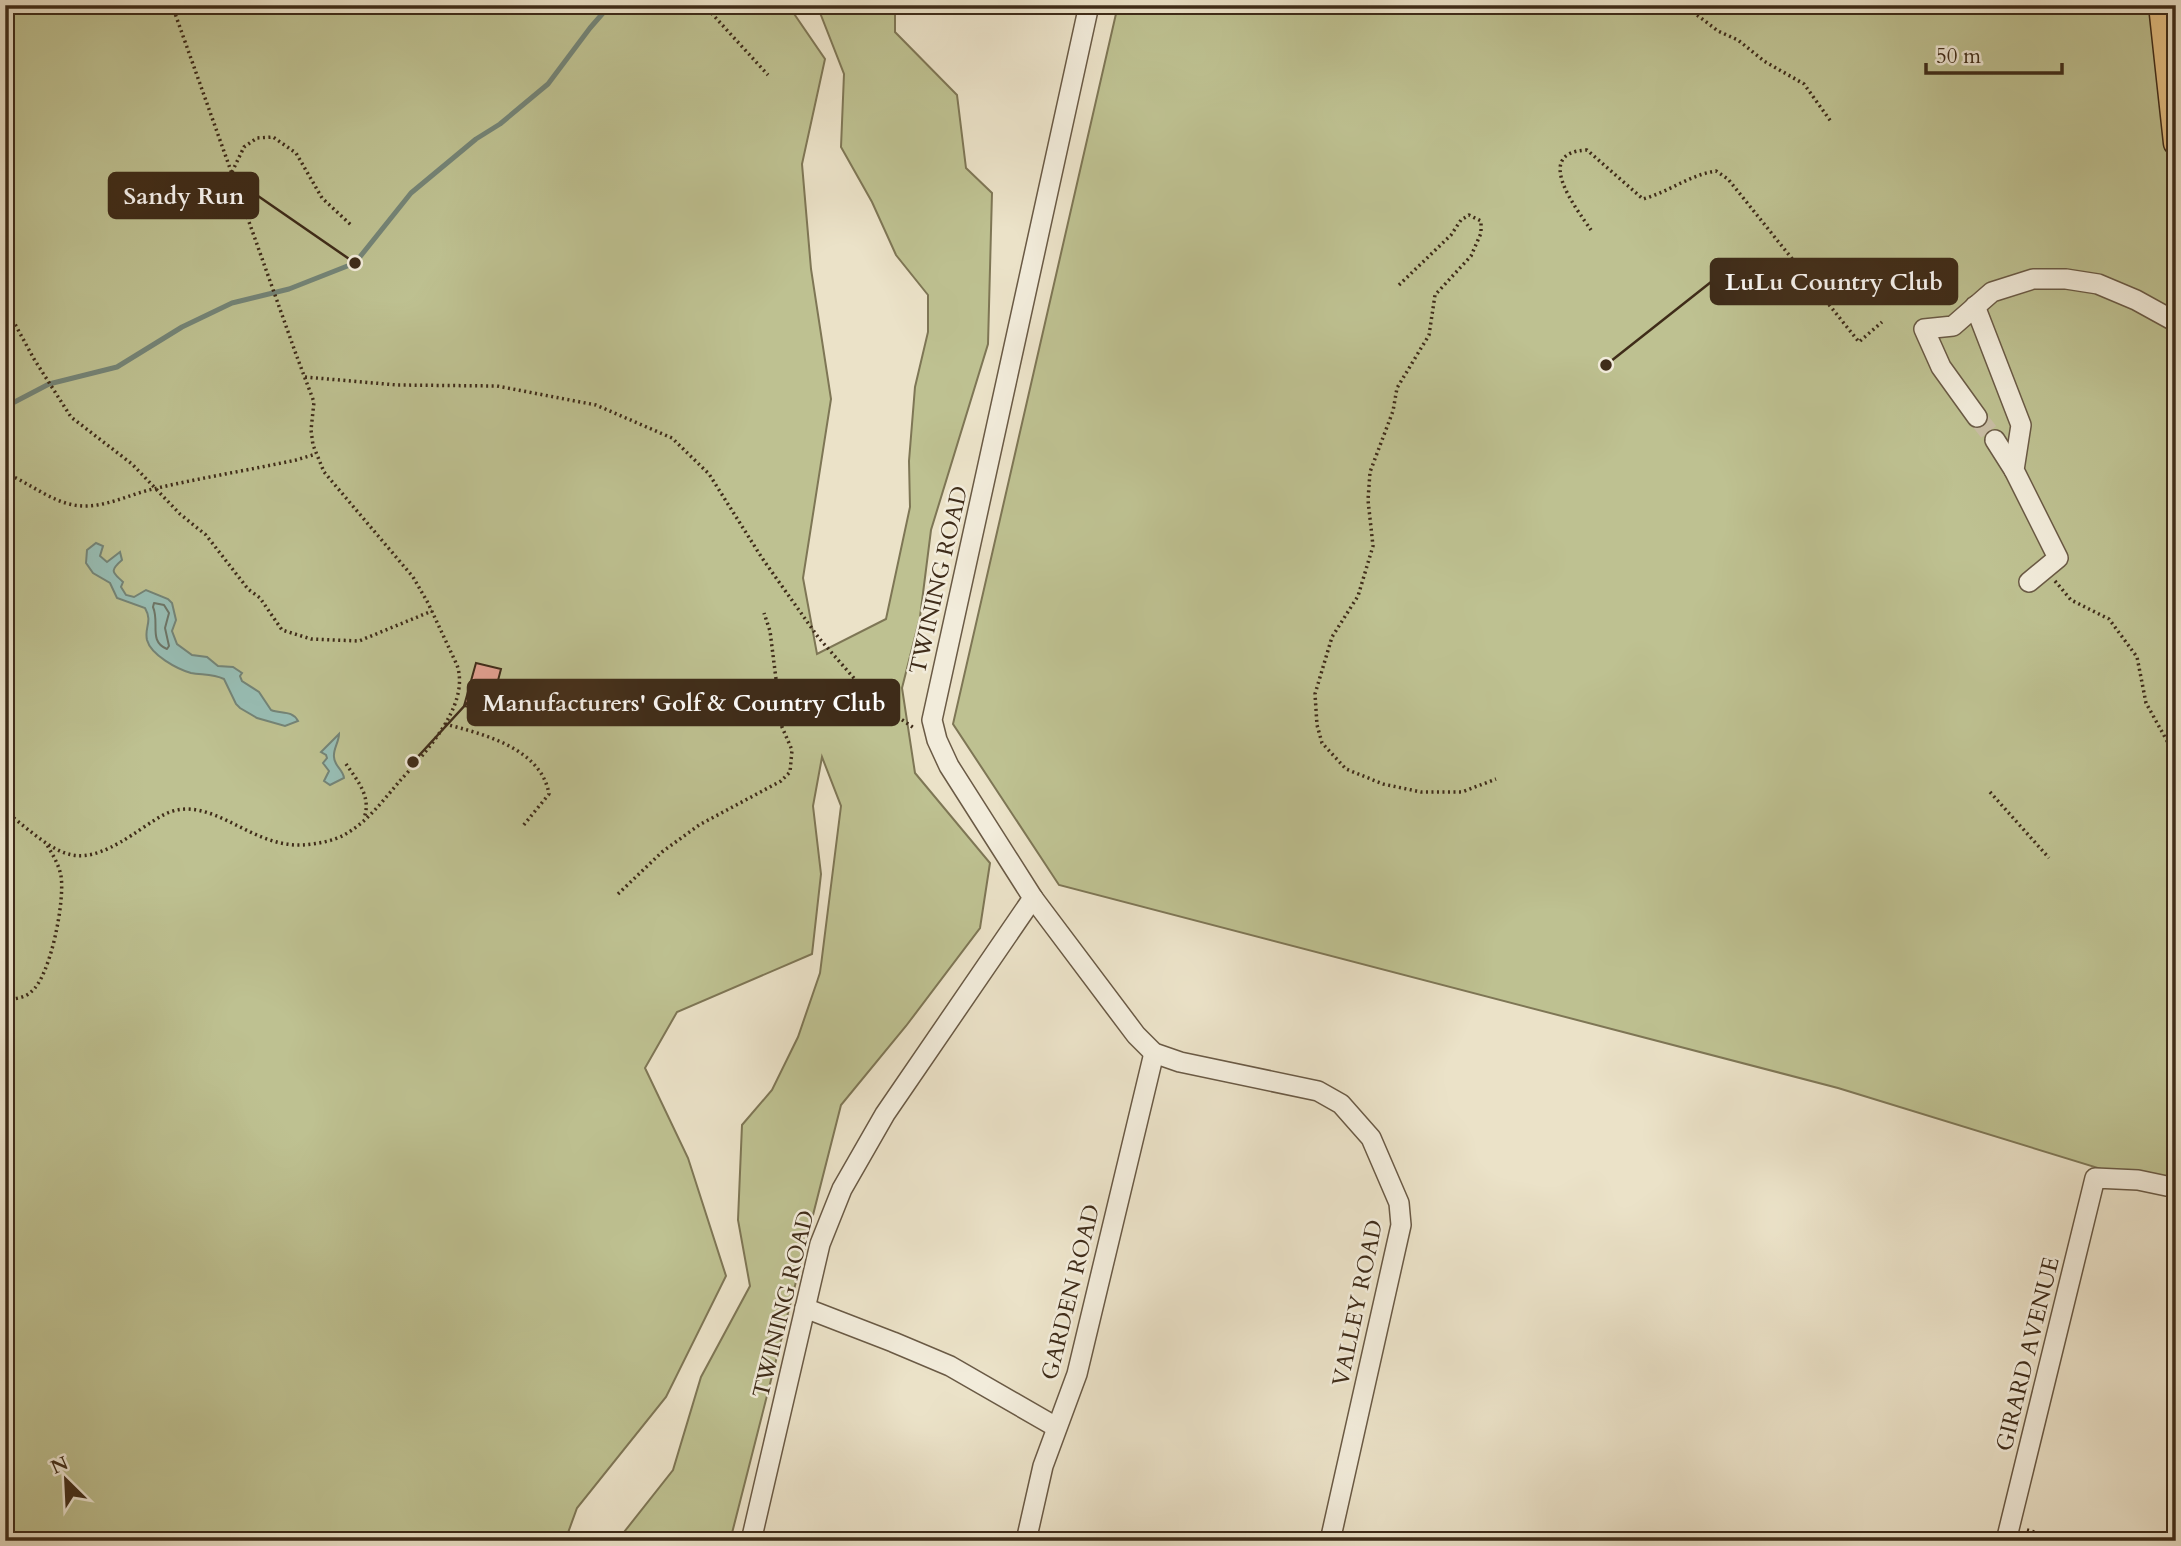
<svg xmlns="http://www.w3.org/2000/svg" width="2181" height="1546" font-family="Cardo,serif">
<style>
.green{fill:#bec191;stroke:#7e7655;stroke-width:2}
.water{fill:#98beb5;stroke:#748477;stroke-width:2}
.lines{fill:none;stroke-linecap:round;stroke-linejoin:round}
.shore{stroke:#6c7567;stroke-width:2}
.stream{stroke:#748477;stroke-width:5}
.building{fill:#e3a192;stroke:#3f2c19;stroke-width:2}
.minor-tunnel{stroke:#c9bea5;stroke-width:19;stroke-dasharray:19 10;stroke-linecap:butt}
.minor-casing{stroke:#6a5a45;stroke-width:22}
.major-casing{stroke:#3f2c19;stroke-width:27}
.path{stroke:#3f2c19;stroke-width:3.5;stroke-dasharray:2 3.5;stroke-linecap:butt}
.minor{stroke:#f2ecdb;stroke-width:19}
.major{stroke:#e6c184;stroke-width:24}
.labels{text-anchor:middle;stroke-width:5;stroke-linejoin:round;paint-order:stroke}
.street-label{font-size:23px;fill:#3f2c19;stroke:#f2ecdb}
.leader{fill:none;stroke:#3f2c19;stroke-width:2.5}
.callout-dot{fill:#3f2c19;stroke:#f2ecdb;stroke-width:2.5}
.callout{fill:#3f2c19;stroke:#3f2c19;stroke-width:2.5}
.callout-label{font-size:24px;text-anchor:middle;font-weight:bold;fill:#fff}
</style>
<rect width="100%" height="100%" fill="#ebe2c8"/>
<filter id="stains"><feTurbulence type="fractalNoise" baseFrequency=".00286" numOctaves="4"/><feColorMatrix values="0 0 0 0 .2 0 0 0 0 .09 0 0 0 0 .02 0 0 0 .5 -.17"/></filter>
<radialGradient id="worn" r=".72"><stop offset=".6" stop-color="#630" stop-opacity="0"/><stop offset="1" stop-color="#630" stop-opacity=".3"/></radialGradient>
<g class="green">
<path d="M5 5H788L825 59 802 164 811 269 831 399 803 578 817 654 886 619 910 507 909 461 915 387 928 332V295L896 255 872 202 841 147 844 74 817 5H895V32L957 95 966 168 992 193 988 344 931 530 920 617 902 688 915 773 990 863 980 928 906 1026 841 1105 730 1541H617L673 1470 701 1377 750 1286 738 1220 742 1125 772 1090 798 1037 820 973 841 806 822 757 813 806 821 874 812 954 677 1012 645 1068 688 1158 726 1276 666 1397 577 1508 565 1541H5Z"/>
<path d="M1118 5H2176V1192L1838 1088 1059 885 953 724Z"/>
</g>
<g class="water">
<path d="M96 543 103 546 100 556 107 562 120 552 122 560C108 572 114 573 123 582L121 587 126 595 134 597 146 590 168 599 172 603 176 620 172 631 177 644 192 655 207 657 218 666 233 667 242 673 240 676 242 681 259 692 271 710C281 714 292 710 298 721L285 726 257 718 240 708 236 704 224 679C213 674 203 675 191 673 177 669 151 655 147 640 144 627 153 622 145 608L117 598 110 583 93 573 86 563 87 550Z"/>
<path d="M339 734C339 742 333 749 334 757 334 766 343 769 344 778L330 785 324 781 329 771 323 763 327 758 326 755 321 752Z"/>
</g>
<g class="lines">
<path class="shore" d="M154 603 164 605 169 613 165 628 169 646 167 649C148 641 160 623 153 607Z"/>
<path class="stream" d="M5 407 49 384 117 367 182 327 232 303 289 289 355 263 411 193 476 139 500 124 548 84 590 28 610 5"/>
</g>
<path class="building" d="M476 663 501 669 490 711 464 706Z"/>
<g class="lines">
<path class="minor-tunnel" d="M1977 417 1995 440"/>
<defs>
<g id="minor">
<path d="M1975 306 2021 425 2014 470 2058 558 2029 582"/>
<path d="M1977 417 1941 367 1924 329 1953 326 1992 292 2033 279H2066L2098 284 2136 300 2176 322"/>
<path d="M1995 440 2014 470"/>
<path d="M1033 898 1136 1035 1154 1053 1180 1062 1318 1091 1341 1104 1371 1138 1399 1203 1401 1225 1330 1541"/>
<path d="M805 1308 893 1342 950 1366 1056 1427"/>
<path d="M751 1541 820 1244 842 1189 885 1114 1033 898 949 766 937 740 932 720 1089 5"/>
<path d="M1026 1541 1043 1466 1077 1374 1154 1053"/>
<path d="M2006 1541 2095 1178 2138 1180 2176 1188"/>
</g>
<path id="major" d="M2161 5 2176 143"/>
</defs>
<use href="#minor" class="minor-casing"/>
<use href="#major" class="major-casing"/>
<g class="path">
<path d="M704 5 768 75"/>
<path d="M1684 5 1718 31 1738 40 1764 61 1804 84 1832 123"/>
<path d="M232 172 244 147 257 138 273 137 296 153 322 198 351 225"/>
<path d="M1591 230C1576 208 1532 152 1587 150L1643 199C1669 192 1689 175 1716 171L1728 179 1859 342 1882 322"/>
<path d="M1399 285 1451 235 1461 220 1469 215 1481 221V233L1471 256 1435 295 1429 335 1397 388 1393 411 1370 472 1368 500 1373 546 1358 596 1332 637 1315 694 1317 725 1322 743 1346 769 1383 784 1421 792H1462L1496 779"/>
<path d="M10 315 34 359 71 417 132 464 180 514 206 535 248 589 260 598 282 630 311 639 359 641 432 611"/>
<path d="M305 377 397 385 497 386 596 405 672 438 709 474 762 558 818 637 873 700 914 728"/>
<path d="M5 473C28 482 50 501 74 505 101 510 127 495 153 489 200 478 249 470 296 460L316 454"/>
<path d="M2055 581 2071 600 2109 619 2137 657 2146 703 2176 757"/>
<path d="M445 724C483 734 541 748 549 794L522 827"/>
<path d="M346 764C357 780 372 797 364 818"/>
<path d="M1990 792 2049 858"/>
<path d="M5 811C64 858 75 875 144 827 158 818 169 809 187 809 226 810 257 847 303 845 317 844 333 841 344 835 366 823 382 802 398 783 423 755 471 706 457 665L428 603 413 577 324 472 313 445 311 430 314 402 297 357 172 5"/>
<path d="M618 894 662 852 699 825 781 781 790 772 792 750 782 727 770 631 764 613"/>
<path d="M5 1000C14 999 25 998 31 992 51 976 65 900 61 876 59 865 53 855 47 845"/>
<path d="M2027 1530 2066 1541"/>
</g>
<use href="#minor" class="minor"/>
<use href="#major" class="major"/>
</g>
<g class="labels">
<g class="street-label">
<text transform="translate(938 580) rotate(-77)" y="8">TWINING ROAD</text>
<text transform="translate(1070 1292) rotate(-76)" y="8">GARDEN ROAD</text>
<text transform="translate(1357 1303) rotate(-78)" y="8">VALLEY ROAD</text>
<text transform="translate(783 1304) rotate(-76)" y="8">TWINING ROAD</text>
<text transform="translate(2027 1354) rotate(-76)" y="8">GIRARD AVENUE</text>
</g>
</g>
<path class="leader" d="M355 263L258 196M1606 365L1711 282M413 762L468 702"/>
<g class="callout-dot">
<circle cx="355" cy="263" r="7"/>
<circle cx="1606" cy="365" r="7"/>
<circle cx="413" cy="762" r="7"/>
</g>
<g class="callout">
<rect x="109" y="173" width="149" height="45" rx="7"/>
<rect x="1711" y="259" width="246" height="45" rx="7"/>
<rect x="468" y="680" width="431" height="45" rx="7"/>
</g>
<g class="callout-label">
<text x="184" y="204">Sandy Run</text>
<text x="1834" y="290">LuLu Country Club</text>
<text x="684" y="711">Manufacturers' Golf &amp; Country Club</text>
</g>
<rect width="2181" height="1546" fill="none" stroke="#ebe2c8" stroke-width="28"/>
<rect x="7" y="7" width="2167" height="1532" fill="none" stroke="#3f2c19" stroke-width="3.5"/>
<rect x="14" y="14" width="2153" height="1518" fill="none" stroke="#3f2c19" stroke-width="2"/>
<g transform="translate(66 1480) rotate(336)" stroke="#f2ecdb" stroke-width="5" paint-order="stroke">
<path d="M0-5L12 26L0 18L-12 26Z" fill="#3f2c19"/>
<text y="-10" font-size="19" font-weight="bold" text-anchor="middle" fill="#3f2c19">N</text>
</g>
<path d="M1926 63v10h136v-10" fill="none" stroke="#3f2c19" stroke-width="3.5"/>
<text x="1936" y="63" font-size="21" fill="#3f2c19" stroke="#f2ecdb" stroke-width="5" paint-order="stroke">50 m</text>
<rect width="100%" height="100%" filter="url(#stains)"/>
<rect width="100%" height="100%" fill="url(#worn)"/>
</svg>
